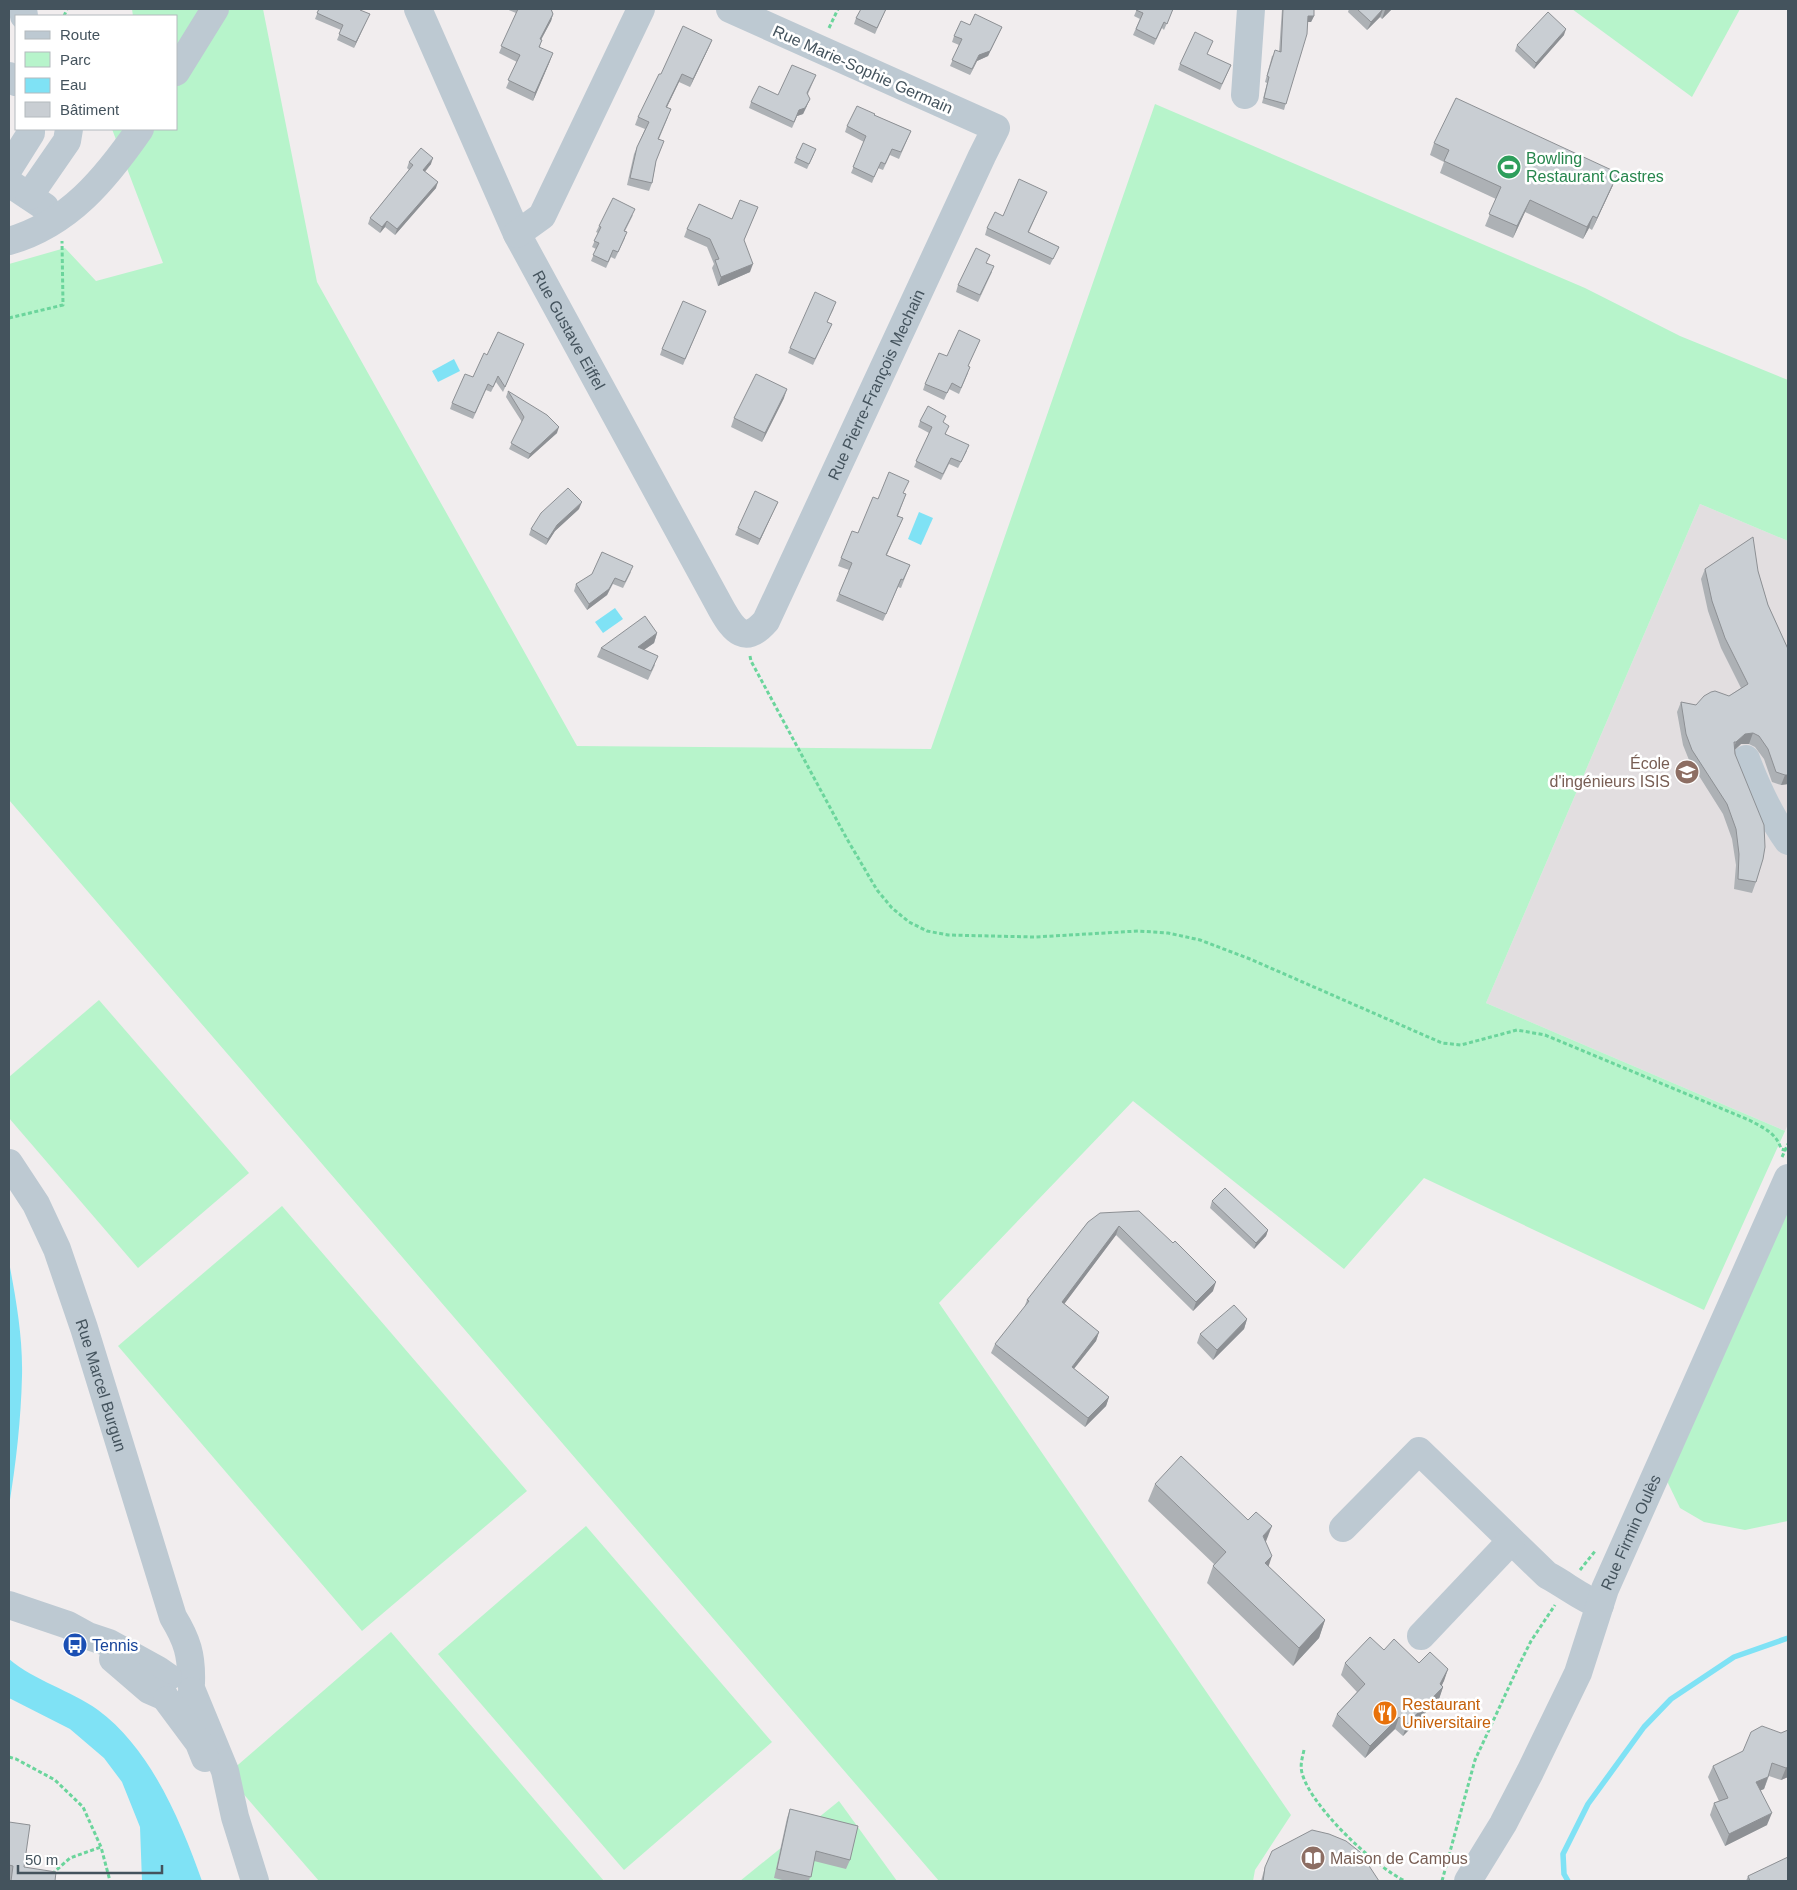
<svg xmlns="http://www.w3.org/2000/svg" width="1797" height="1890" font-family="Helvetica,sans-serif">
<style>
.education{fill:#e2dee0}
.green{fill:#b7f4cb}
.water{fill:#7fe2f5}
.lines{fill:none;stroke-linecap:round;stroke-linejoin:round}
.stream{stroke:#7fe2f5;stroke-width:5.5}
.path{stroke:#6bd59c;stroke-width:3;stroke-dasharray:4 2.5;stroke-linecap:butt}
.minor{stroke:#bdc9d2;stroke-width:28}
.wall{fill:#adb1b5}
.shaded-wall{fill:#8d9094}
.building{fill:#c9ced3;stroke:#8d9094}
.labels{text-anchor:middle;stroke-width:5;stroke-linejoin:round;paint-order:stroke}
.street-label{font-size:16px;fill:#44535d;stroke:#fff}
.leisure-label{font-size:16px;fill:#27864d;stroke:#fff;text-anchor:start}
.education-label{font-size:16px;fill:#785e54;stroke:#fff;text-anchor:end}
.transit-label{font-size:16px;fill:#164399;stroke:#fff;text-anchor:start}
.food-label{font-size:16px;fill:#c56008;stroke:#fff;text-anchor:start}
</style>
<rect width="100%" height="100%" fill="#f1edee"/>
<path class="education" d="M1700 504 1788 541V1124L1785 1131 1486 1003Z"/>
<g class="green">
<path d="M132 9H263L317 282 577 746 931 749 1155 104 1585 288 1680 336 1788 380V541L1700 504 1486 1003 1785 1131 1704 1310 1424 1178 1344 1269 1133 1101 939 1303 1291 1815 1255 1870 1253 1881H939L9 800V264L65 248 96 281 163 263 112 129H176V16H133Z"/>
<path d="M1572 9H1740L1692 97Z"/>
<path d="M99 1000 249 1173 138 1268 9 1118V1077Z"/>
<path d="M1788 1200V1521L1745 1530 1704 1522 1680 1508 1666 1479Z"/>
<path d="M282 1206 527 1491 362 1631 118 1346Z"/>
<path d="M586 1526 772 1742 624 1870 438 1654Z"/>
<path d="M391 1632 604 1881H319L240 1790 232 1770Z"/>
<path d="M839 1801 897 1881H740Z"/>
</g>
<g class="water">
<path d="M454 359 460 371 438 382 432 371Z"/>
<path d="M919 512 933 518 921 545 908 539Z"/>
<path d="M615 608 623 619 603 633 595 622Z"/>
<path d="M9 1262C16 1299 23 1338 22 1376 21 1419 16 1464 9 1506Z"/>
<path d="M9 1659C35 1681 70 1690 98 1710 151 1749 181 1822 202 1881H142L140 1827 122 1782 104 1758 70 1729 9 1698Z"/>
</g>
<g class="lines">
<path class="stream" d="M1568 1881 1564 1874 1563 1854 1588 1804 1644 1727 1671 1699 1734 1657 1788 1638"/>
<g class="path">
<path d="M64 16 67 9"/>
<path d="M829 28 838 9"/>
<path d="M9 318 63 305 62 241"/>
<path d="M750 656 751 661 847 839 877 890 892 908 909 922 927 931 948 935 1035 937 1138 931 1168 933 1200 940 1250 959 1442 1043 1461 1045 1517 1030 1545 1035 1749 1120C1762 1127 1777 1133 1781 1149L1788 1151"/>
<path d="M1782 1157 1788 1144"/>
<path d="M1580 1570 1596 1550"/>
<path d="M1304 1750C1302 1759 1300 1765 1302 1773 1311 1807 1374 1866 1405 1881"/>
<path d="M9 1757 16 1759 55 1780 83 1807 101 1847 110 1881"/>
<path d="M52 1874 70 1858 101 1847"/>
<path d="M1442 1881 1475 1760 1520 1663 1531 1641 1555 1605"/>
</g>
<g class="minor">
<path d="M23 9 24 16"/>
<path id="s1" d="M418 9 517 234 722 610C734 631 745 645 766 621L982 156 996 128 730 9"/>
<path d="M176 72 215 9"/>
<path d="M9 76 16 82"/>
<path d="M1245 95 1251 9"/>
<path d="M9 168 31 133V129"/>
<path d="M9 183 45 207"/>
<path d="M29 196 67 141 69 129"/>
<path d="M517 234 542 216 641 9"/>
<path d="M9 241C69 224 106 178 140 129"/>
<path d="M1746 759C1757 788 1770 816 1788 841"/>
<path id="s2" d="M9 1163 36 1204 57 1249 84 1328 173 1617C187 1640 192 1655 191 1683"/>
<path d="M1343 1528 1419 1451 1547 1575C1566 1585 1581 1598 1600 1605"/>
<path d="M9 1605 68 1625 88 1636 109 1643 158 1670 168 1677"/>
<path d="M1421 1636 1511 1541"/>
<path d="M113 1659 149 1690 165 1697"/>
<path d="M192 1691 225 1771 235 1817 255 1881"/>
<path d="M167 1700 199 1743 205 1758"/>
<path id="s3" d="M1468 1881 1503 1824 1530 1772 1578 1673 1605 1589 1788 1178"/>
</g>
</g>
<g class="wall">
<path d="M319 9H361L360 10 367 20 354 48 337 40 341 30 315 19Z"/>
<path d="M506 9H551L553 14 551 21 541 40 540 47 550 61 533 101 506 88 517 62 499 53 516 13Z"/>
<path d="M886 9 875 34 854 24 856 18Z"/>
<path d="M1137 9H1173L1164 30 1162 28 1154 45 1133 35 1140 19 1134 16Z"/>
<path d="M1282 9H1314V16L1311 22H1308L1284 110 1262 103 1267 83 1265 82 1272 56 1279 52Z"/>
<path d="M1349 9H1392L1382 19 1380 17 1367 30 1348 12Z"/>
<path d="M970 25 1002 27 988 56 977 61 970 75 950 66 959 45 952 42 954 36Z"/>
<path d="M1564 35 1534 69 1515 51 1517 45Z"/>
<path d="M712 40 709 47 690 87 679 82 667 107 668 117 659 139 656 162 652 183 649 191 627 185 634 154 645 129 635 125 638 117Z"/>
<path d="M1208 55 1231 65 1220 90 1178 70 1180 64Z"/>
<path d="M816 75 808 94 807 106 803 114 797 116 792 128 749 108 751 102 778 95Z"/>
<path d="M874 115 911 131 899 159 890 155 883 170 878 168 872 183 851 173 864 142 845 132 847 126Z"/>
<path d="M1434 143 1613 185 1592 230 1589 228 1583 239 1525 212 1513 238 1485 226 1496 199 1440 173 1444 162 1430 155Z"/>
<path d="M814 154 807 169 794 163 796 158Z"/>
<path d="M409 162 431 164 425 172 436 188 395 235 385 227 380 233 368 224 370 218 409 170 407 168Z"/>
<path d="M1044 198 1029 232 1059 247 1050 265 985 235 987 228 1003 216Z"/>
<path d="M758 207 744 240 750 272 718 286 712 268 714 264 707 247 684 237 687 229 732 219Z"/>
<path d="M633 215 625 231V238L615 259 611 257 606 268 591 261 596 249 592 247 598 233 596 232 599 226Z"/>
<path d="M986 263 992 272 978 302 956 292 958 285Z"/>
<path d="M834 308 827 322 832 324 813 365 788 353 790 348Z"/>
<path d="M706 311 683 365 660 355 662 349Z"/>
<path d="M980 340 968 366V373L959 394 949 389 944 400 923 390 925 384 947 356Z"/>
<path d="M524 344 503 392 496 382 491 392 486 390 473 419 450 409 452 403 473 377 487 355Z"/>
<path d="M508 391 557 433 528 459 509 449 522 422 506 397Z"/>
<path d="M784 398 762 442 731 427 734 418Z"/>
<path d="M920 421 944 423 946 434 967 451 958 468 949 464 941 480 914 467 929 433 918 427Z"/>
<path d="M906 494 898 516 903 518 887 555 910 565 901 588 898 587 883 621 836 601 849 570 838 566 841 558 858 533 878 499Z"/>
<path d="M778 502 758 545 735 535 738 528Z"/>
<path d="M579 509 555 531 546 545 529 535 531 529Z"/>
<path d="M1705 569 1758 571 1768 605 1788 649V784L1781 785 1772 782 1764 759 1755 747 1749 744H1741L1735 750 1756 882 1752 893 1734 889 1736 865 1732 839 1723 814 1689 760 1683 745 1677 712 1681 702 1696 705 1729 696 1741 688 1721 648 1708 611 1701 579Z"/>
<path d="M631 572 623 588 613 584 607 595 587 610 574 591 576 584Z"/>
<path d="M657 633 654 643 644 650 655 665 648 680 597 657 601 648Z"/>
<path d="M1212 1201 1268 1230 1266 1236 1254 1249 1210 1208Z"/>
<path d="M1139 1211 1213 1291 1193 1311 1116 1235 1064 1304 1099 1332 1096 1341 1074 1369 1109 1397 1106 1406 1085 1427 991 1353 995 1344 1024 1308 1027 1300 1088 1222Z"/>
<path d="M1247 1319 1244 1329 1213 1360 1197 1343 1200 1334Z"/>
<path d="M1155 1484 1266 1542 1268 1566 1325 1620 1319 1638 1293 1666 1207 1583 1213 1566 1214 1564 1148 1501Z"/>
<path d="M1384 1650 1419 1663 1448 1669 1442 1685 1443 1687 1439 1699 1403 1736 1395 1729 1365 1758 1332 1726 1337 1714 1357 1692 1341 1675 1345 1663Z"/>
<path d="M1781 1733 1788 1777 1781 1780 1769 1776 1764 1789 1761 1790 1767 1825 1725 1846 1710 1815 1714 1803 1719 1801 1708 1777 1713 1766Z"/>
<path d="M790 1809 850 1860 846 1869 814 1861 809 1881H786L774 1878 787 1818Z"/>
<path d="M9 1822 24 1867 55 1881H9Z"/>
<path d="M1265 1867 1379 1881H1261Z"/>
<path d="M1748 1876 1788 1881H1746Z"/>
</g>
<g class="shaded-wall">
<path d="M1383 9 1380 17 1367 30 1371 22Z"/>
<path d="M1386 9H1392L1382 19 1385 10Z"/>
<path d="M370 14 367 20 354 48 356 42Z"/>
<path d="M553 14 551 21 537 47 540 39Z"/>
<path d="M1308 16H1314L1311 22H1306Z"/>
<path d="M1002 27 988 56 977 61 970 75 979 55Z"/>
<path d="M1566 29 1564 35 1534 69 1536 63Z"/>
<path d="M712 40 709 47 690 87 693 79Z"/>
<path d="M553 53 550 61 533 101 535 93Z"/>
<path d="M682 74 679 82 663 115 666 107Z"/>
<path d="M810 99 803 114 797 116 792 128 799 110Z"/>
<path d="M433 158 431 164 421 176 423 170Z"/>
<path d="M1618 173 1613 185 1592 230 1597 218Z"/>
<path d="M438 182 436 188 395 235 397 229Z"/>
<path d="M1530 200 1525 212 1513 238 1517 226Z"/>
<path d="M1593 216 1589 228 1583 239 1587 227Z"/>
<path d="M387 221 385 227 380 233 382 227Z"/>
<path d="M753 264 750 272 718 286 721 277Z"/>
<path d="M787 389 784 398 762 442 765 433Z"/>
<path d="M559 427 557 433 528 459 530 454Z"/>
<path d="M582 502 579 509 555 531 546 545 548 539 557 525Z"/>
<path d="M778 502 775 508 758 545 760 539Z"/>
<path d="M615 578 607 595 587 610 589 604Z"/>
<path d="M657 633 654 643 635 656 638 647Z"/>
<path d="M1753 733 1749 744H1741L1732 752 1736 742 1745 734Z"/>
<path d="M1785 775H1788V784L1781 785Z"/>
<path d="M1119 1226 1116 1235 1059 1311 1062 1302Z"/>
<path d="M1268 1230 1266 1236 1254 1249 1256 1243Z"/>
<path d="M1216 1282 1213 1291 1193 1311 1196 1302Z"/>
<path d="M1247 1319 1244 1329 1213 1360 1217 1350Z"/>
<path d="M1099 1332 1096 1341 1068 1376 1072 1367Z"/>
<path d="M1109 1397 1106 1406 1085 1427 1088 1418Z"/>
<path d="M1272 1526 1265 1544 1263 1536Z"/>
<path d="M1272 1556 1266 1574 1265 1563Z"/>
<path d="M1325 1620 1319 1638 1293 1666 1299 1648Z"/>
<path d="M1448 1669 1444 1681 1438 1692 1443 1687 1439 1699 1403 1736 1407 1724 1440 1684Z"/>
<path d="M1399 1717 1395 1729 1365 1758 1370 1746Z"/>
<path d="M1788 1767V1777L1781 1780 1786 1768Z"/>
<path d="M1768 1777 1764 1789 1752 1794 1756 1782Z"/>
<path d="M1772 1813 1767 1825 1725 1846 1729 1834Z"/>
</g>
<g class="building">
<path d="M319 9H360V10L370 14 356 42 339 34 343 25 317 13Z"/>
<path d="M518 9H551L553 14 540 39 542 40 539 47 553 53 535 93 508 80 520 55 501 46Z"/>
<path d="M861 9H886L877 28 856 18Z"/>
<path d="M1137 9H1173L1167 24 1164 22 1156 39 1136 29 1143 13 1136 10Z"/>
<path d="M1283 9H1314V16H1308L1307 34 1286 104 1264 98 1269 77 1267 76 1275 50 1281 52Z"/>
<path d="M1357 9H1383L1371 22Z"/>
<path d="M1548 12 1566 29 1536 63 1517 45Z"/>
<path d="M975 14 1002 27 990 51 979 55 972 69 952 60 962 39 954 36 961 21 970 25Z"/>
<path d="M683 26 712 40 693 79 682 74 666 107 671 109 658 139 664 141 656 161 652 183 630 178 637 147 649 122 638 117 659 74H661Z"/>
<path d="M1195 32 1213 41 1207 54 1231 65 1222 84 1180 64Z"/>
<path d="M792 65 816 75 807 93 810 99 805 108 799 110 794 122 751 102 759 86 778 95Z"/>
<path d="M1456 98 1618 173 1597 218 1593 216 1587 227 1530 200 1517 226 1489 214 1501 187 1444 161 1449 150 1434 143Z"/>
<path d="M857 106 875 114 874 115 911 131 901 152 892 149 885 164 881 162 874 177 853 167 866 136 847 126Z"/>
<path d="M803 143 816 149 809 164 796 158Z"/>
<path d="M421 148 433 158 423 170 438 182 397 229 387 221 382 227 370 218 413 165 409 162Z"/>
<path d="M1019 179 1047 192 1028 232 1059 247 1053 259 987 228 995 212 1003 216Z"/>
<path d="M613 198 635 209 624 231 627 232 618 252 613 250 608 262 593 255 599 243 594 241 601 227 599 226Z"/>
<path d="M740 200 758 207 744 240 753 264 721 277 715 260 719 259 710 239 687 229 699 204 732 219Z"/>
<path d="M976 248 990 255 986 263 994 266 980 295 958 285Z"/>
<path d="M815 292 836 302 827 322 832 324 815 359 790 348Z"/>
<path d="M683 301 706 311 685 359 662 349Z"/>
<path d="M959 330 980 340 968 366 970 367 961 388 952 383 947 393 925 384 939 353 947 356Z"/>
<path d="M498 332 524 344 505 387 498 376 493 387 488 384 475 413 452 403 465 374 473 377 484 353 487 355Z"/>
<path d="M756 374 787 389 765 433 734 418Z"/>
<path d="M508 391 547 415 559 427 530 454 511 443 524 417Z"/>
<path d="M928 406 946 416 943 422 949 426 945 434 969 445 961 462 951 458 943 474 916 461 932 427 920 421Z"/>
<path d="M889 472 909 481 903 493 906 494 897 516 903 518 886 555 910 565 903 580 901 579 886 614 839 594 852 563 841 558 852 531 858 533 873 497 878 499Z"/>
<path d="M568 488 582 502 557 525 548 539 531 529 541 513Z"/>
<path d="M755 491 778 502 760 539 738 528Z"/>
<path d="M1753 537 1758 571 1768 605 1788 649V775H1785L1776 772 1768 749 1759 736 1753 733 1745 734 1736 742H1734L1735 754 1764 825 1765 847 1763 859 1756 882 1738 879 1739 854 1736 829 1727 804 1692 750 1686 734 1681 702 1696 705 1704 696 1711 692 1715 691 1729 696 1748 684 1725 638 1712 601 1705 569Z"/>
<path d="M602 552 633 566 625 582 615 578 609 589 589 604 576 584 592 574Z"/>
<path d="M645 616 657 633 638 647 658 656 651 671 601 648Z"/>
<path d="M1225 1188 1268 1230 1256 1243 1212 1201Z"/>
<path d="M1139 1211 1173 1243 1175 1241 1216 1282 1196 1302 1119 1226 1062 1302 1099 1332 1072 1367 1109 1397 1088 1418 995 1344 1029 1301 1027 1300 1088 1222 1100 1213Z"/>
<path d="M1234 1305 1247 1319 1217 1350 1200 1334Z"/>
<path d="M1181 1456 1248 1520 1256 1512 1272 1526 1263 1536 1272 1556 1265 1563 1325 1620 1299 1648 1213 1566 1226 1552 1155 1484Z"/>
<path d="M1370 1637 1384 1650 1394 1639 1419 1663 1430 1652 1448 1669 1440 1684 1443 1687 1407 1724 1399 1717 1370 1746 1337 1714 1365 1684 1345 1663Z"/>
<path d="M1762 1726 1781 1733 1788 1730V1767L1786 1768 1772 1763 1768 1777 1756 1782 1772 1813 1729 1834 1714 1803 1728 1798 1713 1766 1743 1751 1751 1732Z"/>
<path d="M790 1809 858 1826 850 1860 816 1851 811 1877 777 1869Z"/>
<path d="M9 1822 30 1825 24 1867 56 1872 55 1881H11L13 1866 9 1865Z"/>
<path d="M1312 1830 1329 1834 1346 1841 1360 1852 1379 1881H1263L1265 1867 1272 1851Z"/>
<path d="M1788 1857V1881H1750L1748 1876Z"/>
</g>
<defs>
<symbol id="stadium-disc" viewBox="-11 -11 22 22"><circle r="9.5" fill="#2e9e5b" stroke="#fff"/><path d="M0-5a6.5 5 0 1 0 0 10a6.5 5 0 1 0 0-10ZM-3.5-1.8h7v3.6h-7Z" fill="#fff"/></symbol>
<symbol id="university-disc" viewBox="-11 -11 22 22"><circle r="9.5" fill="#8d6e63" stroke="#fff"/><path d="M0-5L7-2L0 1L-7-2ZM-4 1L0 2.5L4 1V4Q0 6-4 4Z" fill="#fff"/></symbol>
<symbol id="bus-disc" viewBox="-11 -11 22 22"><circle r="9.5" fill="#1a4fb4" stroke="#fff"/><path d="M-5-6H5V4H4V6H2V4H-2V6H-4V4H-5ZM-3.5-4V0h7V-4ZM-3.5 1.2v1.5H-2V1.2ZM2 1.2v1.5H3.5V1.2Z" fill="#fff"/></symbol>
<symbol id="restaurant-disc" viewBox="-11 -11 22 22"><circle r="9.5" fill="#e8710a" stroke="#fff"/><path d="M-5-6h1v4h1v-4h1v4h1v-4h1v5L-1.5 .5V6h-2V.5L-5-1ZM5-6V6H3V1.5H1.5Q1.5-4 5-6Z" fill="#fff"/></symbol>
<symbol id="library-disc" viewBox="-11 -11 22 22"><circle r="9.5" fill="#8d6e63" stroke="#fff"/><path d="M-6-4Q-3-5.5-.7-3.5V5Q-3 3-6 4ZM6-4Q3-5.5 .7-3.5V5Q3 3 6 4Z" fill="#fff"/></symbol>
</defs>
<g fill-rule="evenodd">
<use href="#stadium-disc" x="1495" y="153" width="28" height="28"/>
<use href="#university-disc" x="1673" y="758" width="28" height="28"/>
<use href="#bus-disc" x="61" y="1631" width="28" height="28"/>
<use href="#restaurant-disc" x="1371" y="1699" width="28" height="28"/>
<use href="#library-disc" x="1299" y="1844" width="28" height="28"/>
</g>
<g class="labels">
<g class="street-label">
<text transform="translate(863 69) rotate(24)" y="6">Rue Marie-Sophie Germain</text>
<text dy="6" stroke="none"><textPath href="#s1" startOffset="355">Rue Gustave Eiffel</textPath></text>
<text dy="6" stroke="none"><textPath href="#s1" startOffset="994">Rue Pierre-François Mechain</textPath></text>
<text dy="6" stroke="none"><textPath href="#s2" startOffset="242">Rue Marcel Burgun</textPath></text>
<text dy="6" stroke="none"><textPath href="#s3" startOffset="386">Rue Firmin Oulès</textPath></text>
</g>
<g class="leisure-label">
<text x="1526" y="164">Bowling<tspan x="1526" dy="18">Restaurant Castres</tspan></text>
</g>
<g class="education-label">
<text x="1670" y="769">École<tspan x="1670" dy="18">d'ingénieurs ISIS</tspan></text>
<text x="1330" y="1864" text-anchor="start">Maison de Campus</text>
</g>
<g class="transit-label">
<text x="92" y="1651">Tennis</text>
</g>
<g class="food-label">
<text x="1402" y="1710">Restaurant<tspan x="1402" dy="18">Universitaire</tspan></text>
</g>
</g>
<rect width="1797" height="1890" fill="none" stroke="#44535d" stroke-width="20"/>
<rect x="15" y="15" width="162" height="115" fill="#ffffff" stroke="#b4babe"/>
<rect x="25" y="31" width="25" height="8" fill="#bdc9d2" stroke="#b4babe"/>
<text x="60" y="40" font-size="15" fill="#44535d">Route</text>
<rect x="25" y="52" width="25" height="15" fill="#b7f4cb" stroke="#b4babe"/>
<text x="60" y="65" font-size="15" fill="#44535d">Parc</text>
<rect x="25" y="78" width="25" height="15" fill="#7fe2f5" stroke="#b4babe"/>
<text x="60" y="90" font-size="15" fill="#44535d">Eau</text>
<rect x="25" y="102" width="25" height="15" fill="#c9ced3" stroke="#b4babe"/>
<text x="60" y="115" font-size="15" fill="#44535d">Bâtiment</text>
<path d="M18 1865v8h144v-8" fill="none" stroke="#44535d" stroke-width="2.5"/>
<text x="25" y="1865" font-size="15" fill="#44535d" stroke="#ffffff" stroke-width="4" paint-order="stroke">50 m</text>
</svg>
